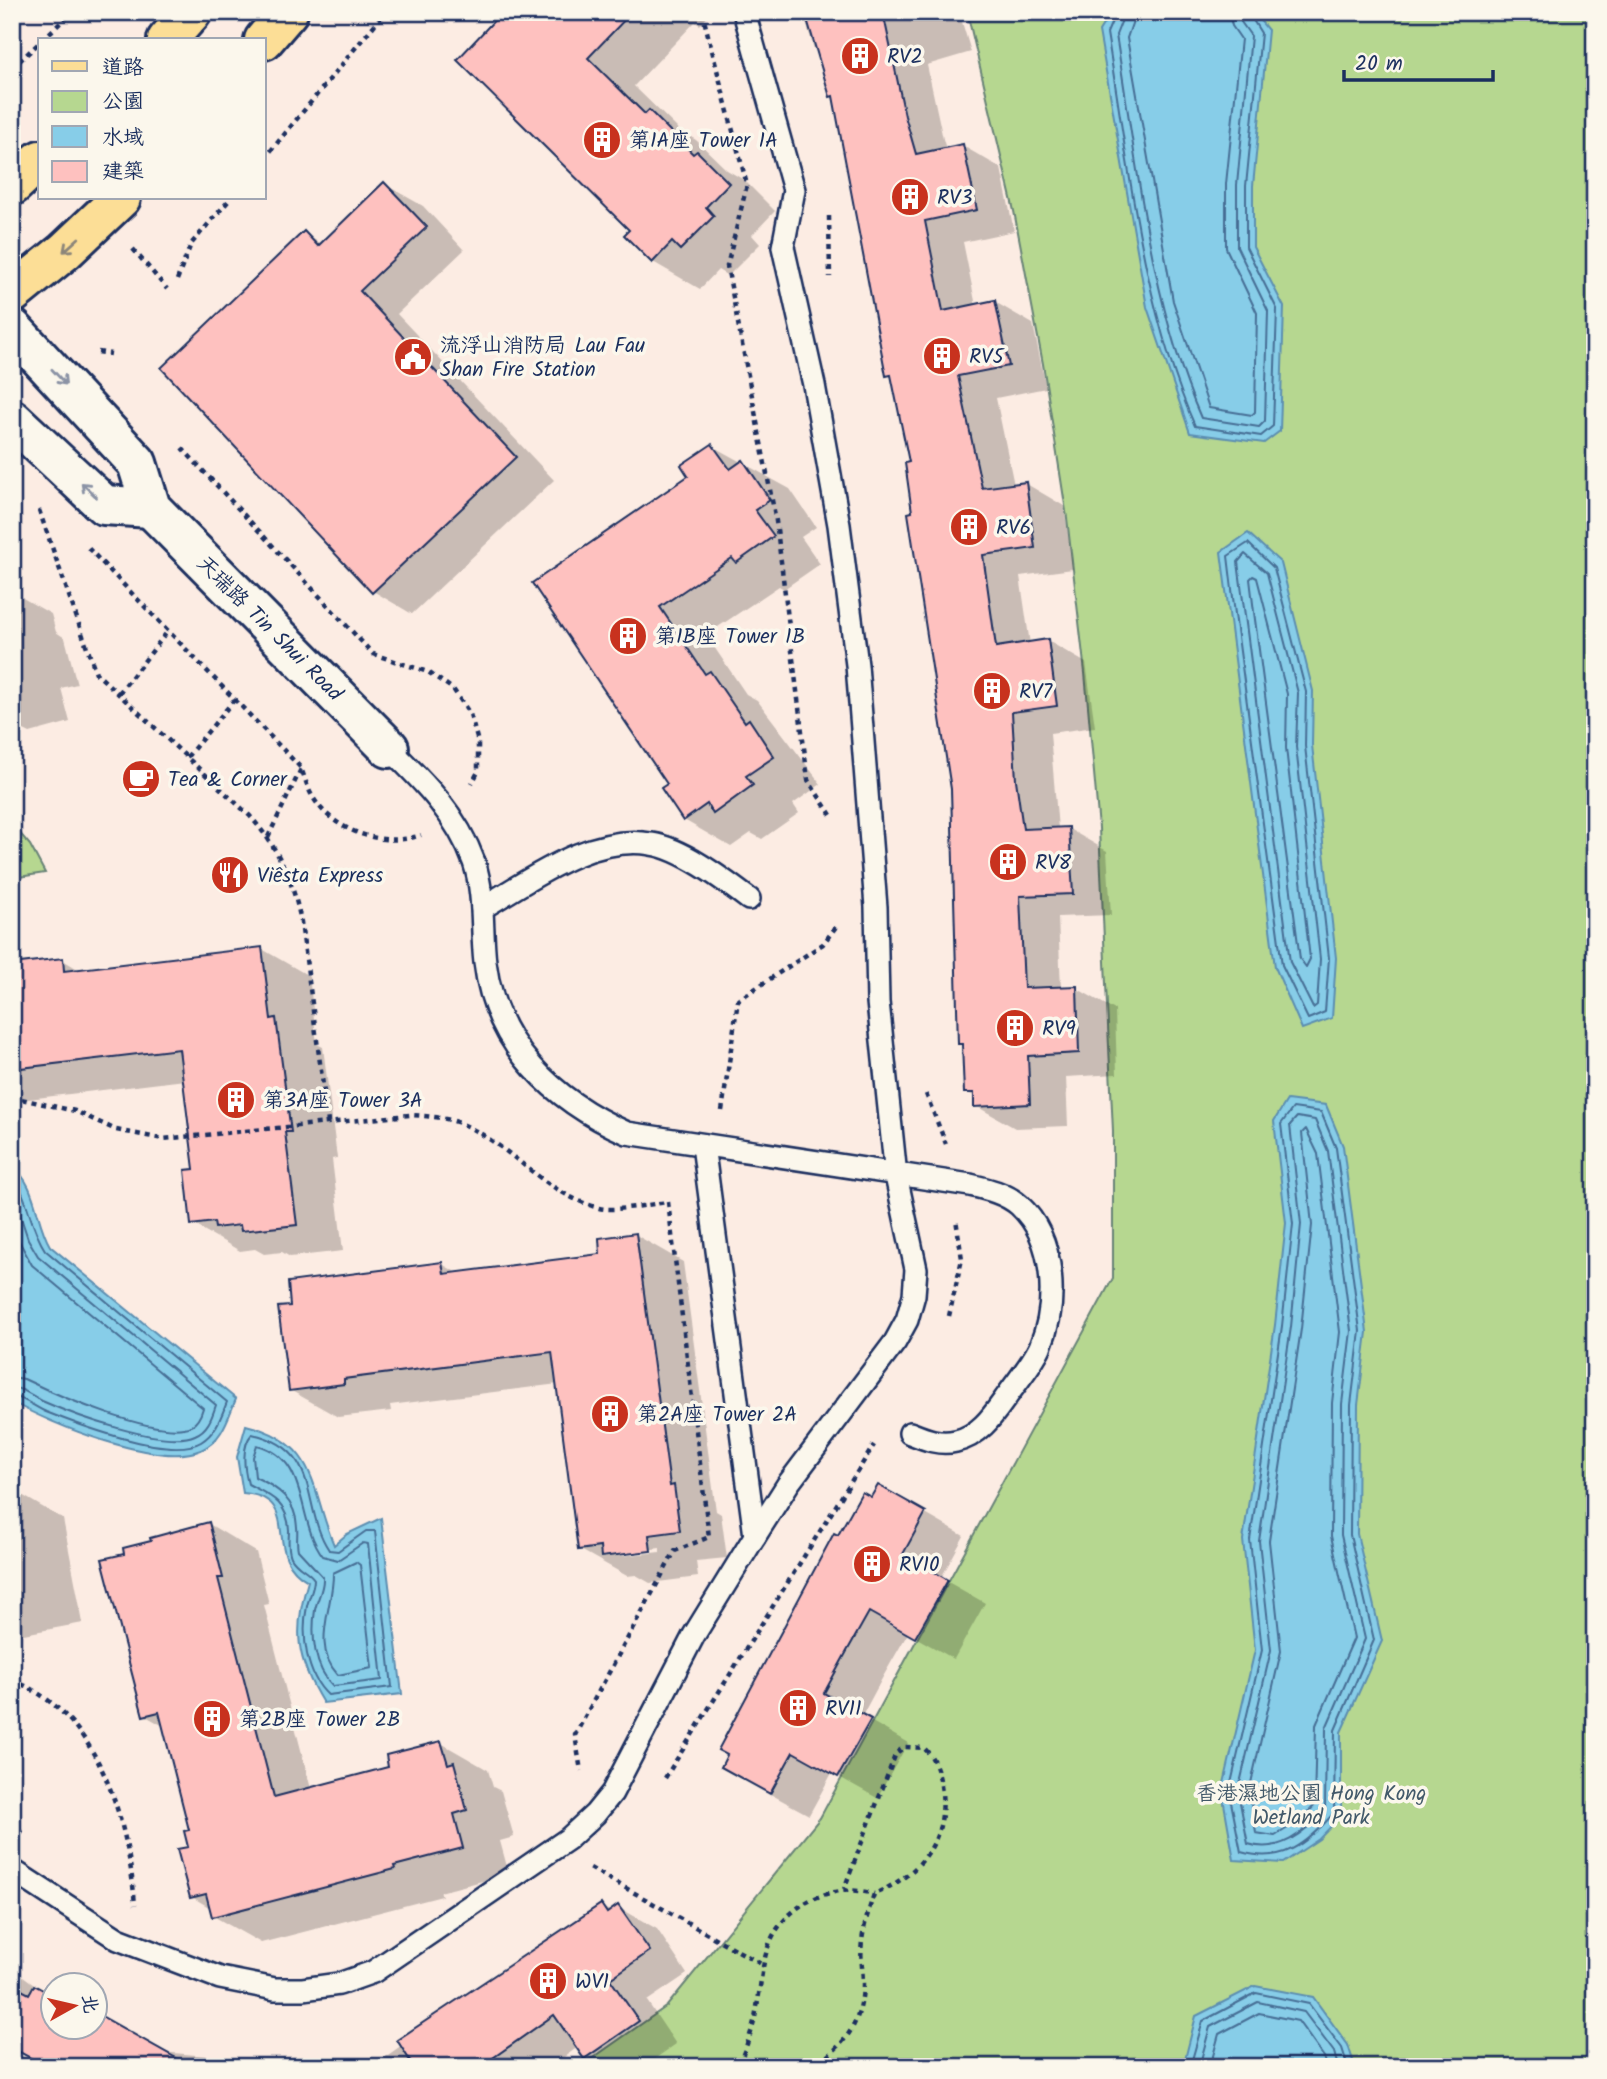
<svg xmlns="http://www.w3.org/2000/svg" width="1607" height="2079" font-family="Kalam,'LXGW WenKai TC',sans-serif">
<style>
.green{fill:#b6d790;stroke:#688377;stroke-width:2}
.water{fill:#87cde8;stroke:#5c8eb1;stroke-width:2}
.shadow{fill:#0003;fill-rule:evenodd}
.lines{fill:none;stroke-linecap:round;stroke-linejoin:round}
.shore{stroke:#466e95;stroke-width:2}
.building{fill:#fec1bf;stroke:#1b2f5e;stroke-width:2}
.lane-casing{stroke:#1b2f5e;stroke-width:26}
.street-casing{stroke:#1b2f5e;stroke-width:44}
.primary-casing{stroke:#1b2f5e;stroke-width:44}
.path{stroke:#1b2f5e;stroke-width:4.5;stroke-dasharray:5 5;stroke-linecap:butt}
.lane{stroke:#fbf7ec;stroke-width:21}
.street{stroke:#fbf7ec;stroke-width:38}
.primary{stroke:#fcde96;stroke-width:38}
.oneway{stroke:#8c867a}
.oneway2{stroke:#8b93a5}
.labels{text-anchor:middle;stroke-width:7;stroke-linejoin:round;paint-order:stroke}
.poi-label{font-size:21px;fill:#1b2f5e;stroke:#fbf7ec;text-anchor:start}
.street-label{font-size:21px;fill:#1b2f5e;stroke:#fbf7ec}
.park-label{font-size:21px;fill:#42596a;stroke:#fbf7ec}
</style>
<rect width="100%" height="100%" fill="#fcece3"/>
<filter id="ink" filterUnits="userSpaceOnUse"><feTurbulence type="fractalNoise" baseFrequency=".0143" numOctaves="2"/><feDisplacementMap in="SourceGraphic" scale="14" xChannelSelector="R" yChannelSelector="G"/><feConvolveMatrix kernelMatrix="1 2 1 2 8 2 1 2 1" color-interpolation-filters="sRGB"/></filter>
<g filter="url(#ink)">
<g class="green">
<path d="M967 12H1595V2067H580L667 2006 820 1818 1113 1278V1131L1106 984 1099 828 1085 673 1067 518 1043 364 1014 211Z"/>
<path d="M12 824 30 845 45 873 12 878Z"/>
</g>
<g class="water">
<path d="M1111 12H1253L1268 30 1253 186V247L1284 307 1280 431 1264 443 1190 433 1147 307 1099 31Z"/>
<path d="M1248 533 1281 563 1313 691 1312 745 1336 958 1332 1018 1302 1029 1275 967 1221 552Z"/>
<path d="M1287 1100 1326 1105 1343 1146 1367 1332 1358 1405 1357 1534 1382 1641 1341 1732V1816L1319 1839 1283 1863 1234 1860 1222 1792 1255 1650 1243 1540 1275 1325 1286 1223 1274 1121Z"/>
<path d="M12 1166C37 1184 35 1221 50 1246L236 1399C228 1418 222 1441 201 1450 158 1468 51 1424 12 1402Z"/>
<path d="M246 1425C319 1443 310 1488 334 1545L347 1534 381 1518 402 1694 323 1703C296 1659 293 1630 308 1581 259 1554 306 1499 243 1493L237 1457Z"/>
<path d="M1255 1986 1313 1997 1348 2045 1355 2067H1183L1196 2016Z"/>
</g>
<g class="shadow">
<path d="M505 12H712L700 25 695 22 634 86 678 129 696 140 727 170 744 180 775 211 752 235 760 244 728 276 718 270 700 289 653 262Z"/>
<path d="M803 12H959L971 52 927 65 943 139 946 149 963 146 1001 168 1014 231 963 242 976 306 995 302 1033 324 1046 388 996 398 1014 485 1025 483 1064 506 1073 569 1020 576 1030 644 1048 641 1086 663 1095 727 1050 733 1058 829H1069L1107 851 1111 915 1058 917 1061 989 1076 988 1115 1010 1117 1074 1066 1077 1068 1126 1015 1128 976 1106V1097L966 1092 964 1045 959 1043 952 789 911 464 893 378 888 375 835 98 832 96 819 52 814 49Z"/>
<path d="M384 184 423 206 464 250 397 314 554 480 412 614 373 591 304 234 322 244Z"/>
<path d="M712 446 790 489 816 527 801 537 820 564 784 589 779 586 706 635 746 694 757 700 821 784 793 804 799 813 762 839 751 833 731 847 684 820 670 784 534 583 691 476Z"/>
<path d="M12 592 51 614 56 632 65 638 77 684 61 688 70 722 30 733 24 730 12 733Z"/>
<path d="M262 949 309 976 317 1044 323 1047 337 1158 332 1159 343 1251 290 1257 282 1252 264 1254 255 1249 240 1251 193 1224 196 1170 185 1080 12 1101V966L63 960 81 971Z"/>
<path d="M636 1235 683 1262 716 1511 721 1514 727 1558 696 1561 698 1577 650 1583 636 1575 627 1576 579 1549 558 1384 390 1405 391 1411 338 1417 290 1390 292 1307 442 1264 459 1274 602 1255ZM660 1548V1552L621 1556V1553Z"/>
<path d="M878 1487 964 1536 941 1578 985 1603 954 1659 908 1633 884 1675 862 1716 908 1743 877 1798 832 1773 809 1815 761 1789 839 1538Z"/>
<path d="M15 1491 63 1519 83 1623 13 1636 12 1641V1492Z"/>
<path d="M209 1524 256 1552 269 1604 264 1605 311 1789 390 1769 441 1743 488 1770 493 1787 501 1791 514 1837 500 1841 509 1874 440 1892 442 1896 261 1943 213 1916 212 1909 192 1897 191 1831 165 1727 144 1715 126 1555Z"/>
<path d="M601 1906 611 1912 618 1907 657 1929 687 1974 647 2001 676 2044 643 2067H601L585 2058 578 2047 550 2067H371L402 2045 399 2041Z"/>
<path d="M12 1968 52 1997V2026L162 2052 275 2062 282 2067H32L35 2060 12 2048Z"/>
</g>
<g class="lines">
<g class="shore">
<path d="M1116 12 1107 33C1128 160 1143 310 1195 426L1261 436 1273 426 1277 309 1246 247V186L1261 33 1248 12"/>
<path d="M1125 12 1116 35C1136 158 1151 305 1201 418L1259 427 1265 421 1268 311 1237 247V185L1251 36 1241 22 1240 12"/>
<path d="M1136 12 1127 38 1173 301 1209 408 1252 415 1255 412 1257 313 1226 248V184L1241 39 1232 26 1229 12"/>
<path d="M1248 543 1274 568 1306 692 1305 746 1329 958 1325 1012 1308 1019 1282 965 1235 614 1228 556Z"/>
<path d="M1245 554 1267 573 1298 693 1296 747 1320 959 1317 1005 1313 1008 1290 962 1238 562Z"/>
<path d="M1253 576 1257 578 1287 694 1286 748 1310 959 1306 967 1300 959 1254 612 1250 579Z"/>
<path d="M1293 1108 1321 1112 1336 1148 1360 1331 1351 1405 1350 1535 1374 1640 1335 1730 1334 1813C1306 1844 1283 1864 1241 1852L1229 1792 1262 1650 1250 1540 1282 1326 1293 1224 1281 1124Z"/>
<path d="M1297 1117 1315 1120 1328 1151 1351 1331 1342 1404 1341 1535 1365 1639 1326 1728 1325 1810C1304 1833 1279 1854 1248 1844L1238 1792 1271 1650 1259 1541 1291 1327 1301 1224 1290 1125Z"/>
<path d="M1306 1129 1318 1154 1340 1332 1332 1403 1331 1536 1354 1638 1316 1725 1314 1806 1302 1819 1275 1836 1256 1833 1249 1792 1281 1651 1269 1541 1301 1329 1312 1225 1302 1133Z"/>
<path d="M12 1175C29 1198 29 1226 45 1250L227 1402C221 1417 216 1433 201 1442 170 1460 79 1425 46 1412 35 1407 24 1398 12 1396"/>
<path d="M12 1190 28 1239 38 1256 216 1405C212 1417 208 1430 195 1435 165 1449 71 1414 42 1401 32 1396 24 1388 12 1388"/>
<path d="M12 1228 32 1265 203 1408C201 1415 198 1422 191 1426 158 1440 55 1394 24 1379L12 1377"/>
<path d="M252 1434C323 1449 300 1507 329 1550L338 1551 366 1531H375L392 1687 328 1695C306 1675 301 1635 307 1606 309 1597 314 1589 314 1579 308 1570 297 1568 291 1557 287 1547 289 1540 289 1530 288 1501 268 1495 248 1484 244 1469 241 1446 252 1434Z"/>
<path d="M257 1445C311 1459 295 1520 323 1556L338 1560 363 1543 368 1544 382 1680 333 1686C314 1668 311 1635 315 1610 317 1599 324 1589 323 1577L298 1550C296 1542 298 1535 297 1527 296 1500 277 1487 255 1477L253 1457Z"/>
<path d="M356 1562 360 1565 372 1668 338 1675C310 1645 334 1606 333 1573Z"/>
<path d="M1190 2067 1203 2021 1256 1993 1309 2004 1342 2048 1348 2067"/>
<path d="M1199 2067 1210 2027 1258 2002 1304 2012 1334 2052 1338 2067"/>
<path d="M1210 2067 1219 2034 1259 2013 1298 2021 1324 2057 1327 2067"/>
</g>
</g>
<g class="building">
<path d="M502 12H632L588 58 645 114 649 110 693 154 697 151 729 183 706 207 714 216 680 250 672 242 652 263 624 235 629 230 457 60Z"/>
<path d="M830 12H883L905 116 916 154 963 144 977 210 925 221 943 311 995 300 1009 366 958 376 982 488 1026 482 1035 548 983 555 996 647 1048 639 1057 706 1012 712 1016 780 1023 829 1069 827 1073 894 1020 896 1024 988 1077 986 1079 1053 1028 1056 1030 1104 974 1107V1093H964L962 1044H958L951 789 908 513 912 512 905 463 909 462 891 375 886 376 833 96 830 97 807 19Z"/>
<path d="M384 182 427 227 360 291 516 457 372 593 161 368 304 231 318 246Z"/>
<path d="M712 444 730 469 743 460 770 500 755 510 774 536 736 563 732 558 660 607 705 674 710 671 745 722 749 719 774 757 746 776 753 785 713 814 707 804 683 821 661 788 667 784 532 583 688 476 681 465Z"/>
<path d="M262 947 271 1019 276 1018 291 1132H285L297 1225 241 1231 240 1225 215 1228 214 1222 191 1225 185 1170 194 1169 179 1049 12 1069V964L63 958 64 971Z"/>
<path d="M636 1233 670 1486 674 1485 680 1531 649 1535 651 1551 601 1557 600 1547 578 1550 552 1352 344 1379V1384L289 1391 278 1307 290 1306 288 1282 442 1262 444 1274 600 1254 599 1238Z"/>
<path d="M878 1485 926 1512 903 1554 948 1580 915 1638 869 1612 846 1653 824 1693 871 1719 838 1777 793 1752 770 1794 721 1767 727 1755 718 1750 834 1533 838 1535 862 1492 871 1497Z"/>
<path d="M209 1522 223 1578H218L274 1797 388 1767 386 1755 441 1741 448 1764 454 1762 467 1810 454 1814 463 1848 394 1866 395 1869 212 1917 206 1894 190 1898 177 1849 188 1847 184 1831 189 1830 159 1712 143 1716 102 1559 124 1554 123 1548 151 1541 150 1538Z"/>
<path d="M601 1904 607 1913 618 1905 650 1951 610 1979 639 2021 584 2059 554 2015 480 2067H414L397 2040Z"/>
<path d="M12 1985 29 1994 34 1985 52 1995V2026H94V2012L192 2067H47L12 2048Z"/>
</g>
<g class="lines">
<defs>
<g id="lane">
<path d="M389 748C424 782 457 815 474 862 485 895 481 928 485 962 495 1046 554 1101 627 1133L970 1185C987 1189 1005 1193 1019 1205 1056 1239 1058 1304 1040 1347 1032 1364 1018 1380 1007 1396 994 1414 980 1436 956 1441 939 1445 925 1439 910 1433"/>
<path d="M482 908C532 879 591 834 651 844 682 848 725 881 749 899"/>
<path d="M703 1145 755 1536"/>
<path d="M12 1870 118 1939 220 1978 275 1989H303L339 1984 373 1972 568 1839 595 1814 612 1793 694 1635 755 1536 788 1484 895 1342 907 1320 914 1295 916 1269 896 1176 878 1002 876 907 857 665 839 525 814 385 783 247 794 190 744 12"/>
</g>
<g id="street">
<path d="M12 328 137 463 151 508 389 748"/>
<path d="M12 419 104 505 151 508"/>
</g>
<g id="primary">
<path d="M167 40 192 12"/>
<path d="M264 40 288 12"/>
<path d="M12 186 40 160"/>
<path d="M12 294 65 251 121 198"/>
</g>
</defs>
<use href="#lane" class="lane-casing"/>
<use href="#street" class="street-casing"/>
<use href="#primary" class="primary-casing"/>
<g class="path">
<path d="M702 12 747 185 727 266 776 521 808 780 831 815"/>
<path d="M42 40 72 12"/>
<path d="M12 68 40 42"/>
<path d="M264 159 385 12"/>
<path d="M829 216 830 277"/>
<path d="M133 249 167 289"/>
<path d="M177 280 191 244 231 198"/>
<path d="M98 352 111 354"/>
<path d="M182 448 373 654 428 672 453 689 470 714 478 742V772L472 783"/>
<path d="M39 510 96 673 249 815C278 847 293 880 301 922L328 1122"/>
<path d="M88 548 301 768C305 778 308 790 314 799 335 832 385 848 421 835"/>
<path d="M119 693 168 631"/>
<path d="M187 757 234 700"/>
<path d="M268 837 301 769"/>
<path d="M926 1094 946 1144"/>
<path d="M12 1097 75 1111 116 1130 163 1139 410 1115C426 1116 442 1117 457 1122 509 1142 542 1193 599 1208 615 1212 650 1204 668 1202L709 1537 675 1551 575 1735 581 1771"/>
<path d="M722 1111 738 1000 823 944 838 924"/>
<path d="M949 1316 962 1259 956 1219"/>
<path d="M12 1680C100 1714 128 1821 135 1905"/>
<path d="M665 1778 874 1445"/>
<path d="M12 1826 23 1833"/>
<path d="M590 1868 763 1965"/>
<path d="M739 2064C746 2047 753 2030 756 2012 761 1988 761 1964 770 1942 788 1902 834 1882 874 1894"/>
<path d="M726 2067 739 2064 748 2067"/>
<path d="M810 2067C843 2049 862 2024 863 1985 863 1970 860 1956 862 1941 864 1925 869 1909 874 1894 918 1876 947 1842 942 1793 940 1776 936 1759 924 1748L905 1747 896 1753 844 1889"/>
</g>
<use href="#lane" class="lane"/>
<use href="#street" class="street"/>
<use href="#primary" class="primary"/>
</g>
<defs><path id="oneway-shaft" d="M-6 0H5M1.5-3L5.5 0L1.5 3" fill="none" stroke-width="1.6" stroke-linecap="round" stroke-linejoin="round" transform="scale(1.75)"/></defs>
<use class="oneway" href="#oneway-shaft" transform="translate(71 245) rotate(138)"/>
<g class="oneway2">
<use href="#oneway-shaft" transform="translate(59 377) rotate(47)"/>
<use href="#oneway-shaft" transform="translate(89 490) rotate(-136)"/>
</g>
</g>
<defs>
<symbol id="building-disc" viewBox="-11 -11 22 22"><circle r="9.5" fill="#c8321e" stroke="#fbf7ec"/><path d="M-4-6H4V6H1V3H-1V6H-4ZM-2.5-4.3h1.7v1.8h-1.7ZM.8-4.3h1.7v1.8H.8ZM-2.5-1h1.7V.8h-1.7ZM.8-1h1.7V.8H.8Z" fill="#fff"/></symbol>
<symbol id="civic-disc" viewBox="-11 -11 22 22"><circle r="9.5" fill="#c8321e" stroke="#fbf7ec"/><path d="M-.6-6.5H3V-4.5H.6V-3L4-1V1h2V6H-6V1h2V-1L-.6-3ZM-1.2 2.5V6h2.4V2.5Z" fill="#fff"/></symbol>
<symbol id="cafe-disc" viewBox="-11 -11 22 22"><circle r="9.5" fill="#c8321e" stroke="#fbf7ec"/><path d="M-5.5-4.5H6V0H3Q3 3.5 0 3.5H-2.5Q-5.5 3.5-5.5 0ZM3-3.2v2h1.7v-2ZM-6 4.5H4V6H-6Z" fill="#fff"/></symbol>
<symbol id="restaurant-disc" viewBox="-11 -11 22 22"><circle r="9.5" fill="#c8321e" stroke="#fbf7ec"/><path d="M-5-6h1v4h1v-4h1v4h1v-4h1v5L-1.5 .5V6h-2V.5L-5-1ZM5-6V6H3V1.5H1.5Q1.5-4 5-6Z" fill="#fff"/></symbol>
</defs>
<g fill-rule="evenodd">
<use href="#building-disc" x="838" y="34" width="44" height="44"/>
<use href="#building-disc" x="580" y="118" width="44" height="44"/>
<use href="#building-disc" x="888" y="175" width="44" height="44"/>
<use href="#building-disc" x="920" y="334" width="44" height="44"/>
<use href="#civic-disc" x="391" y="335" width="44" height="44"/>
<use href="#building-disc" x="947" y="505" width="44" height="44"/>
<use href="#building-disc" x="606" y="614" width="44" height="44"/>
<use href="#building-disc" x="970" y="669" width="44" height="44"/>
<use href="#cafe-disc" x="119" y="757" width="44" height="44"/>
<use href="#building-disc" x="986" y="840" width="44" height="44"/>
<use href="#restaurant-disc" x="208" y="853" width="44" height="44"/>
<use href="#building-disc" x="993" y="1006" width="44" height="44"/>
<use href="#building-disc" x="214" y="1078" width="44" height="44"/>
<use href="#building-disc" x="588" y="1392" width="44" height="44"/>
<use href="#building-disc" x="850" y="1542" width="44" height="44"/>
<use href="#building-disc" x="776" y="1686" width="44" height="44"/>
<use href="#building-disc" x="190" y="1697" width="44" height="44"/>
<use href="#building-disc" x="526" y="1959" width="44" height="44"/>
</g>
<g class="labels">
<g class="poi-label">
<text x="887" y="63">RV2</text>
<text x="629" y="147">第1A座 Tower 1A</text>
<text x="937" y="204">RV3</text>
<text x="440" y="352">流浮山消防局 Lau Fau<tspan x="440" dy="24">Shan Fire Station</tspan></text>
<text x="969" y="363">RV5</text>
<text x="996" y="534">RV6</text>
<text x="655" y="643">第1B座 Tower 1B</text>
<text x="1019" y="698">RV7</text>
<text x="168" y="786">Tea &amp; Corner</text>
<text x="1035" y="869">RV8</text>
<text x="257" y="882">Viêsta Express</text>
<text x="1042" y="1035">RV9</text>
<text x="263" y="1107">第3A座 Tower 3A</text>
<text x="637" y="1421">第2A座 Tower 2A</text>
<text x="899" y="1571">RV10</text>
<text x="825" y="1715">RV11</text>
<text x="239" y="1726">第2B座 Tower 2B</text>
<text x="575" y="1988">WV1</text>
</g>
<g class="street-label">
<text transform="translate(270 628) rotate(45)" y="7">天瑞路 Tin Shui Road</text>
</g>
<g class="park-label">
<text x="1311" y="1800">香港濕地公園 Hong Kong<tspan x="1311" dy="24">Wetland Park</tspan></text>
</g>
</g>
<rect width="1607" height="2079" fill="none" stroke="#fbf7ec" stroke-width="42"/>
<rect x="21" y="21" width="1565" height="2037" fill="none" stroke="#1b2f5e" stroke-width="2.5" filter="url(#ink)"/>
<rect x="38" y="38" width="228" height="161" fill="#fbf7ec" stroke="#a1a7b3" stroke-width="2"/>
<rect x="52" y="61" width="35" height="10" fill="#fcde96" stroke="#a1a7b3" stroke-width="2"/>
<text x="102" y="74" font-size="21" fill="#1b2f5e">道路</text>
<rect x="52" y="91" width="35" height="21" fill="#b6d790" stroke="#a1a7b3" stroke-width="2"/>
<text x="102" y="108" font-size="21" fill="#1b2f5e">公園</text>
<rect x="52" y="126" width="35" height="21" fill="#87cde8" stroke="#a1a7b3" stroke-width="2"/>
<text x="102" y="144" font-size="21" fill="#1b2f5e">水域</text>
<rect x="52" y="161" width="35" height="21" fill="#fec1bf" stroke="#a1a7b3" stroke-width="2"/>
<text x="102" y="178" font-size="21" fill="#1b2f5e">建築</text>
<g transform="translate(74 2006) rotate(82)"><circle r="33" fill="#fbf7ec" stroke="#a1a7b3" stroke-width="2"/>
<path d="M0-5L12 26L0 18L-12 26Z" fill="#c8321e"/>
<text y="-10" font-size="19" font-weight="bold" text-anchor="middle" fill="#1b2f5e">北</text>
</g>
<path d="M1344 70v10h149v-10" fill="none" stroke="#1b2f5e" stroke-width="3.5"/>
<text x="1355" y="70" font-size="21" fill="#1b2f5e" stroke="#fbf7ec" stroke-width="5" paint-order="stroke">20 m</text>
</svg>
